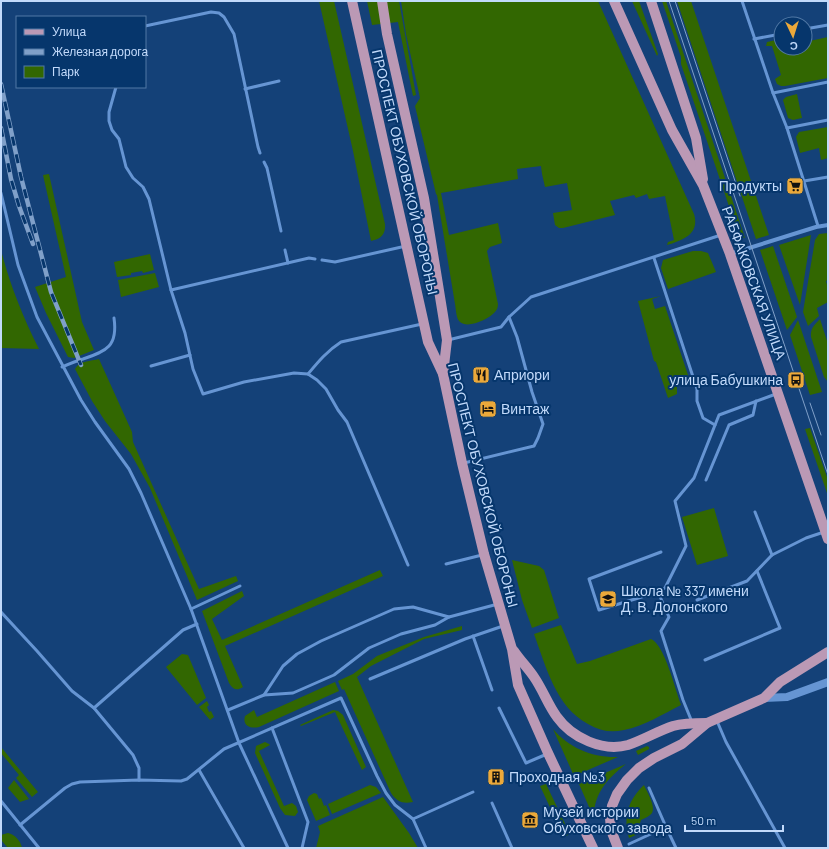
<svg xmlns="http://www.w3.org/2000/svg" width="829" height="849" font-family="Barlow,sans-serif">
<style>
.green{fill:#326701}
.lines{fill:none;stroke-linecap:round;stroke-linejoin:round}
.service{stroke:#6695d3;stroke-width:3}
.minor{stroke:#6695d3;stroke-width:4}
.secondary{stroke:#6695d3;stroke-width:8}
.primary{stroke:#bb99b5;stroke-width:10}
.tram{stroke:#80a0c9;stroke-width:1}
.rail-casing{stroke:#80a0c9;stroke-width:4.5}
.rail{stroke:#06366c;stroke-width:3;stroke-dasharray:9;stroke-linecap:butt}
.labels{text-anchor:middle;stroke-width:4;stroke-linejoin:round;paint-order:stroke}
.street-label{font-size:14px;fill:#c2dafb;stroke:#06366c}
.poi-label{font-size:14px;fill:#c2dafb;stroke:#06366c;text-anchor:start}
</style>
<rect width="100%" height="100%" fill="#144178"/>
<g class="green">
<path d="M319 1H334L385 224C386 234 381 239 371 241L353 151Z"/>
<path d="M367 1H399L416 95 413 96 398 22 372 25Z"/>
<path d="M401 1H598L694 214C700 234 683 240 667 245L668 242 674 240 665 196 649 199 647 194 636 198 634 195 610 201 615 215 563 228H559L555 225 553 213 572 210 567 183 545 187 542 174 541 166 517 169 518 179 441 193 449 235 498 223 502 243 490 247 487 251 498 304C498 307 497 310 495 312 489 319 468 329 460 322 456 319 456 309 455 304L437 195 436 194 415 106 420 98 406 34Z"/>
<path d="M632 1H639L658 54 657 56Z"/>
<path d="M662 1H666L745 238 739 236 681 64V57Z"/>
<path d="M677 1H691L769 235 756 239Z"/>
<path d="M828 37V78L785 86H781L777 84 775 79 781 75 772 46H766L767 42 781 39V48H805V42Z"/>
<path d="M797 94 802 118 793 120 788 118 783 100 786 97Z"/>
<path d="M828 127V158L821 160 819 148 800 153 796 137 799 132Z"/>
<path d="M49 174 82 322 94 350 74 358 68 357 46 313 35 287 66 277 43 175Z"/>
<path d="M828 233V280L826 281 828 288V302L817 308 819 316 808 326 803 312 815 240 819 234Z"/>
<path d="M811 235 800 305 779 245Z"/>
<path d="M773 246 797 317 787 330 760 250Z"/>
<path d="M1 250C10 285 23 317 39 349L1 348Z"/>
<path d="M693 251H701L708 253 716 272 668 289 661 268 663 260Z"/>
<path d="M150 254 154 270 143 273 142 271 131 273V275L117 277 114 262Z"/>
<path d="M155 273 159 287 121 297 118 280Z"/>
<path d="M661 296 652 299 655 309 665 306 690 381 677 386V394L668 398 656 362 654 361 638 301Z"/>
<path d="M820 319 828 344V382L824 377 811 337C810 329 814 325 820 319Z"/>
<path d="M798 320 822 392 810 395 790 335Z"/>
<path d="M99 359 132 432 133 442 199 589 236 576 238 581 197 600 150 488 131 454 105 421 92 401 75 369C79 361 91 361 99 359Z"/>
<path d="M810 428 828 480V496L805 429Z"/>
<path d="M714 508 728 556 697 565 682 517Z"/>
<path d="M512 560 539 566 544 570 559 618 532 628 522 600Z"/>
<path d="M380 570 383 576 225 646 243 687C237 691 233 690 229 683L202 611 242 591 244 596 212 619 222 640Z"/>
<path d="M561 625 577 664 590 661 651 639C665 645 675 690 681 705 663 714 644 726 624 730 611 733 600 731 588 724 556 707 546 667 534 634Z"/>
<path d="M462 626V630L424 639 371 666 357 677 413 802C403 804 397 802 391 793L344 689 342 690 338 681 353 674 377 656 424 637Z"/>
<path d="M182 654 188 655 206 698 197 705 166 667Z"/>
<path d="M335 682 339 691 259 727C251 729 242 726 245 716L254 710 257 717Z"/>
<path d="M207 701 209 705 207 707 209 712 211 711 214 717 210 720 199 707Z"/>
<path d="M333 710 338 711 343 715 366 767 362 770 335 712 301 726 300 725Z"/>
<path d="M553 729C569 748 593 758 618 757L574 776Z"/>
<path d="M265 742 269 744 270 745 259 751 284 806 292 803 296 806 298 812 295 816 285 815 280 808 255 753 256 746Z"/>
<path d="M647 746 649 747V749L638 755 636 751Z"/>
<path d="M1 747 38 792 32 797 16 778 19 775 1 753Z"/>
<path d="M626 764C609 777 594 793 594 816H593L579 784Z"/>
<path d="M14 780 29 799 20 802 8 788Z"/>
<path d="M546 784 570 834 564 837 540 786Z"/>
<path d="M370 785 376 787 381 793 332 814 328 804Z"/>
<path d="M644 785C647 792 656 806 652 813 650 816 645 818 641 820L636 835 629 838C623 817 628 800 644 785Z"/>
<path d="M314 793 317 794 319 799 321 798 324 806 326 805 330 815 316 821 307 800 309 796Z"/>
<path d="M383 797 409 833 418 848H316L320 832 318 826Z"/>
<path d="M8 833C14 834 21 841 22 848H8L1 840V835Z"/>
</g>
<g class="lines">
<g class="service">
<path d="M742 1 773 93 787 128 818 226"/>
<path d="M145 26 211 12 219 13 224 17 234 34 258 147 260 153"/>
<path d="M805 29 828 25"/>
<path d="M754 39 781 34"/>
<path d="M116 87 109 112V121L112 130 119 139 126 167 133 178 143 187 149 199 171 290 185 333 193 369 203 394 244 382 294 373 308 374 317 380 326 389 338 410 347 422 408 565"/>
<path d="M245 89 279 81"/>
<path d="M773 93 828 82"/>
<path d="M787 128 828 120"/>
<path d="M264 162 267 168 281 231"/>
<path d="M804 181 828 177"/>
<path d="M1 193 18 265 37 317 81 400 95 422 129 469 141 493 191 609 239 743 288 848"/>
<path d="M285 250 288 263"/>
<path d="M654 258 697 389V401L703 418 715 425"/>
<path d="M322 260 335 262 406 246"/>
<path d="M171 290 309 258 315 259"/>
<path d="M448 340 501 327 509 317 531 297 721 235"/>
<path d="M151 366 190 355"/>
<path d="M62 367C69 364 76 361 83 359 107 351 118 346 114 318"/>
<path d="M308 374C318 362 327 351 341 342L422 324"/>
<path d="M464 463 534 446 538 438 543 424 532 392 517 337 509 317"/>
<path d="M706 480 729 425 753 415 756 401"/>
<path d="M755 512 772 555"/>
<path d="M661 552 589 579 599 610 658 592 669 617 661 631 683 700 692 722"/>
<path d="M446 564 482 555"/>
<path d="M658 592 665 588 686 546 675 501 694 478 719 415 776 394"/>
<path d="M697 600 747 581 772 555 806 538 824 532"/>
<path d="M191 609 240 586"/>
<path d="M1 612 37 651 72 691 94 708 133 755 139 768V780"/>
<path d="M473 636 492 690"/>
<path d="M705 660 780 628 757 571"/>
<path d="M370 679 465 639 503 626"/>
<path d="M264 695 283 666 297 654 321 641 394 609 413 607 449 617"/>
<path d="M94 708 183 630 197 624"/>
<path d="M499 708 526 763 547 754"/>
<path d="M228 710 264 695 293 693 334 675 369 648 401 634 435 625 449 617 498 604"/>
<path d="M717 721 726 742 785 848"/>
<path d="M272 728 308 822 302 848"/>
<path d="M199 770 244 848"/>
<path d="M1 801 39 848"/>
<path d="M492 803 512 848"/>
<path d="M413 819 473 792"/>
<path d="M20 825 65 788 72 784 80 782 139 780 181 781 187 779 224 749 341 698 377 776 386 793 395 805 413 819 426 848"/>
<path d="M666 827 676 848"/>
<path d="M629 844 666 827 649 788"/>
</g>
<path class="minor" d="M730 254 816 227 828 225"/>
<path class="secondary" d="M764 698 787 697 828 682"/>
<g class="primary">
<path d="M352 1 428 342 443 374 462 463 484 554 512 649 518 685 548 753 593 848"/>
<path d="M382 1 387 34 424 198 447 340 443 374"/>
<path d="M614 1 672 130 703 185 730 254 828 539"/>
<path d="M651 1 696 138 703 179"/>
<path d="M514 651C520 660 528 668 534 677 543 690 548 705 557 717 572 738 603 752 628 745 643 740 658 731 673 726 684 723 696 723 707 723"/>
<path d="M618 848 611 830 610 818 612 806 617 794 627 780 639 768 654 758 682 744 707 723 764 698 780 682 828 652"/>
</g>
<g class="tram">
<path d="M669 1 828 475"/>
<path d="M675 1 740 196"/>
<path d="M810 403 821 435"/>
</g>
<defs>
<g id="rail">
<path d="M1 84 21 177 51 292 81 365"/>
<path d="M1 128 11 179 19 206 33 244"/>
</g>
</defs>
<use href="#rail" class="rail-casing"/>
<use href="#rail" class="rail"/>
</g>
<defs>
<symbol id="supermarket-square" viewBox="-11 -11 22 22"><rect x="-9" y="-9" width="18" height="18" rx="4" fill="#eca93a" stroke="#06366c"/><path d="M-6-5.5h2.5l.6 2H6L4.5 2H-2.5L-4.4-4H-6ZM-1.5 3.2a1.3 1.3 0 1 0 .1 0ZM3 3.2a1.3 1.3 0 1 0 .1 0Z" fill="#111"/></symbol>
<symbol id="restaurant-square" viewBox="-11 -11 22 22"><rect x="-9" y="-9" width="18" height="18" rx="4" fill="#eca93a" stroke="#06366c"/><path d="M-5-6h1v4h1v-4h1v4h1v-4h1v5L-1.5 .5V6h-2V.5L-5-1ZM5-6V6H3V1.5H1.5Q1.5-4 5-6Z" fill="#111"/></symbol>
<symbol id="bus-square" viewBox="-11 -11 22 22"><rect x="-9" y="-9" width="18" height="18" rx="4" fill="#eca93a" stroke="#06366c"/><path d="M-5-6H5V4H4V6H2V4H-2V6H-4V4H-5ZM-3.5-4V0h7V-4ZM-3.5 1.2v1.5H-2V1.2ZM2 1.2v1.5H3.5V1.2Z" fill="#111"/></symbol>
<symbol id="hotel-square" viewBox="-11 -11 22 22"><rect x="-9" y="-9" width="18" height="18" rx="4" fill="#eca93a" stroke="#06366c"/><path d="M-6-4.5h1.5V1H6V5H4.5V3h-9V5H-6ZM-4 0a1.8 1.8 0 1 1 3.6 0ZM.5 0V-2.5h3Q6-2.5 6 0Z" fill="#111"/></symbol>
<symbol id="school-square" viewBox="-11 -11 22 22"><rect x="-9" y="-9" width="18" height="18" rx="4" fill="#eca93a" stroke="#06366c"/><path d="M0-5L7-2L0 1L-7-2ZM-4 1L0 2.5L4 1V4Q0 6-4 4Z" fill="#111"/></symbol>
<symbol id="building-square" viewBox="-11 -11 22 22"><rect x="-9" y="-9" width="18" height="18" rx="4" fill="#eca93a" stroke="#06366c"/><path d="M-4-6H4V6H1V3H-1V6H-4ZM-2.5-4.3h1.7v1.8h-1.7ZM.8-4.3h1.7v1.8H.8ZM-2.5-1h1.7V.8h-1.7ZM.8-1h1.7V.8H.8Z" fill="#111"/></symbol>
<symbol id="museum-square" viewBox="-11 -11 22 22"><rect x="-9" y="-9" width="18" height="18" rx="4" fill="#eca93a" stroke="#06366c"/><path d="M0-6L6-3V-2H-6V-3ZM-5-1h2V3h-2ZM-1-1h2V3h-2ZM3-1h2V3H3ZM-6 4H6V6H-6Z" fill="#111"/></symbol>
</defs>
<g fill-rule="evenodd">
<use href="#supermarket-square" x="785" y="176" width="20" height="20"/>
<use href="#restaurant-square" x="471" y="365" width="20" height="20"/>
<use href="#bus-square" x="786" y="370" width="20" height="20"/>
<use href="#hotel-square" x="478" y="399" width="20" height="20"/>
<use href="#school-square" x="598" y="589" width="20" height="20"/>
<use href="#building-square" x="486" y="767" width="20" height="20"/>
<use href="#museum-square" x="520" y="810" width="20" height="20"/>
</g>
<g class="labels">
<g class="street-label">
<text transform="translate(405 172) rotate(77)" y="5">ПРОСПЕКТ ОБУХОВСКОЙ ОБОРОНЫ</text>
<text transform="translate(754 283) rotate(70)" y="5">РАБФАКОВСКАЯ УЛИЦА</text>
<text transform="translate(483 485) rotate(76)" y="5">ПРОСПЕКТ ОБУХОВСКОЙ ОБОРОНЫ</text>
</g>
<g class="poi-label">
<text x="782" y="191" text-anchor="end">Продукты</text>
<text x="494" y="380">Априори</text>
<text x="783" y="385" text-anchor="end">улица Бабушкина</text>
<text x="501" y="414">Винтаж</text>
<text x="621" y="596">Школа № 337 имени<tspan x="621" dy="16">Д. В. Долонского</tspan></text>
<text x="509" y="782">Проходная №3</text>
<text x="543" y="817">Музей истории<tspan x="543" dy="16">Обуховского завода</tspan></text>
</g>
</g>
<rect width="829" height="849" fill="none" stroke="#c2dafb" stroke-width="4"/>
<rect x="16" y="16" width="130" height="72" fill="#06366c" stroke="#5178a5"/>
<rect x="24" y="29" width="20" height="6" fill="#bb99b5" stroke="#5178a5"/>
<text x="52" y="36" font-size="12" fill="#c2dafb">Улица</text>
<rect x="24" y="49" width="20" height="6" fill="#80a0c9" stroke="#5178a5"/>
<text x="52" y="56" font-size="12" fill="#c2dafb">Железная дорога</text>
<rect x="24" y="66" width="20" height="12" fill="#326701" stroke="#5178a5"/>
<text x="52" y="76" font-size="12" fill="#c2dafb">Парк</text>
<g transform="translate(793 36) rotate(176)"><circle r="19" fill="#06366c" stroke="#5178a5"/>
<path d="M0-3L7 15L0 10L-7 15Z" fill="#eca93a"/>
<text y="-6" font-size="11" font-weight="bold" text-anchor="middle" fill="#c2dafb">С</text>
</g>
<path d="M685 825v6h98v-6" fill="none" stroke="#c2dafb" stroke-width="2"/>
<text x="691" y="825" font-size="12" fill="#c2dafb" stroke="#06366c" stroke-width="3" paint-order="stroke">50 m</text>
</svg>
